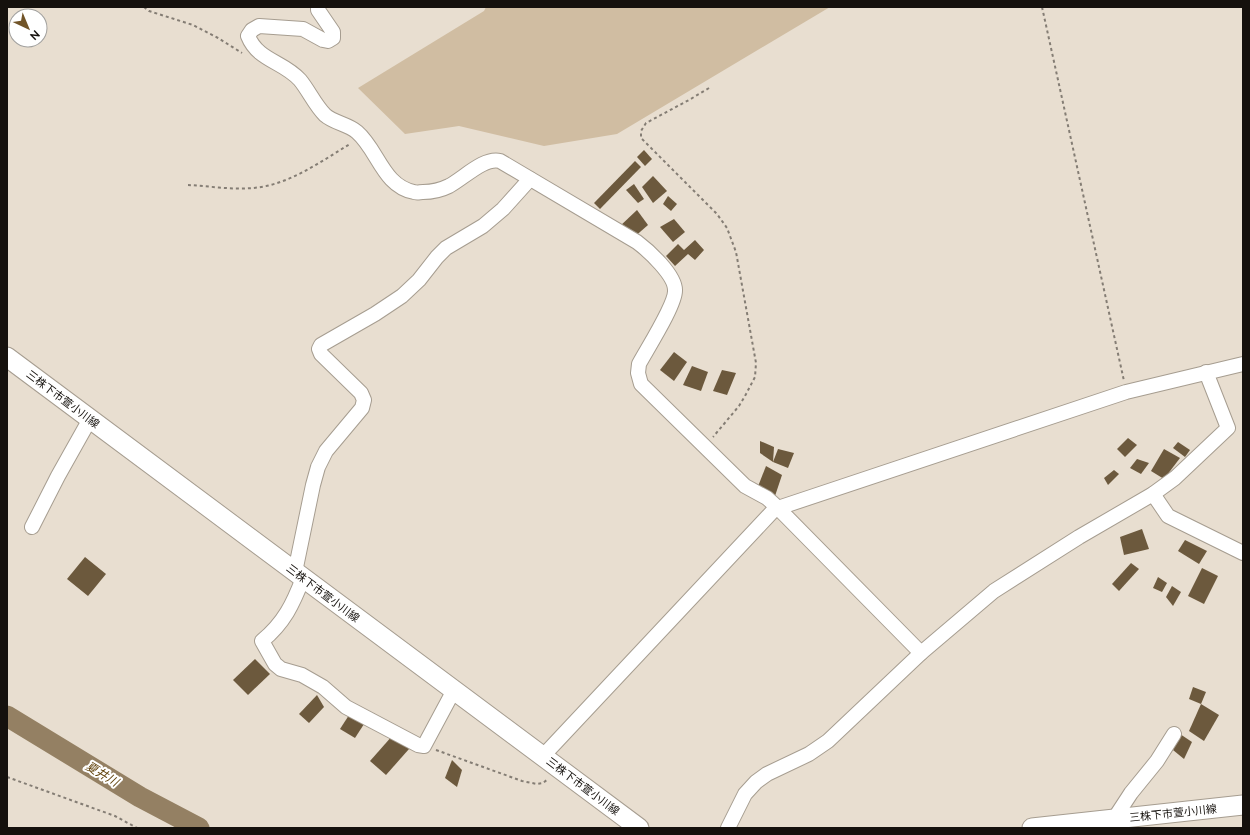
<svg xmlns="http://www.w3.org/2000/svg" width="1250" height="835" font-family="Raleway,'Noto Sans JP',sans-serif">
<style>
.green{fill:#d0bda2}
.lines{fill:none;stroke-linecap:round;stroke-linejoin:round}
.river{stroke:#948063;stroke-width:21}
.building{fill:#6c593d}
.minor-casing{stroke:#a69d90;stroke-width:16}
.secondary-casing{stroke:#a69d90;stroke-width:21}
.path{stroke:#847d74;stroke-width:2;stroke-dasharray:3 3;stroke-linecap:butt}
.minor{stroke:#fff;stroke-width:14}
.secondary{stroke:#fff;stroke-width:19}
.labels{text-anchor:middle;stroke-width:4;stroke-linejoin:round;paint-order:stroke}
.street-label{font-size:11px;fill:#15110d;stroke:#fff}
.water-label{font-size:12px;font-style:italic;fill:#61420b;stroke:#fff}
</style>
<rect width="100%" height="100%" fill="#e8ded0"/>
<path class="green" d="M486 7H830L617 134 544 146 459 126 405 134 358 88 484 11Z"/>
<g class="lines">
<path class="river" d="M7 716 140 797 199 828"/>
</g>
<g class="building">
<path d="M644 150 652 159 645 166 637 157Z"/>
<path d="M635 161 641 167 600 209 594 203Z"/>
<path d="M653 176 667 191 653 203 642 187Z"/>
<path d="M634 184 644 199 638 203 626 190Z"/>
<path d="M668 196 677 204 671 211 663 204Z"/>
<path d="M637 210 648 225 632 239 619 227Z"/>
<path d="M674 219 685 232 673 242 660 227Z"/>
<path d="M695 240 704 250 695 260 688 254 675 266 666 256 678 244 684 250Z"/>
<path d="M674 352 687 362 674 381 660 370Z"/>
<path d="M692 366 708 372 701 391 683 385Z"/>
<path d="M722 370 736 373 727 395 713 391Z"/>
<path d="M1128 438 1137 445 1125 457 1117 449Z"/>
<path d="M760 441 774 447 773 462 760 453Z"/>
<path d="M1178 442 1190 450 1185 457 1173 448Z"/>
<path d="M778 449 794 453 788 468 773 462Z"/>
<path d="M1164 449 1180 458 1164 479 1151 471Z"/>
<path d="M1137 459 1149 463 1141 474 1130 468Z"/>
<path d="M766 466 782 475 775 496 757 489Z"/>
<path d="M1114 470 1119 474 1108 485 1104 478Z"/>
<path d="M1142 529 1149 549 1124 555 1120 537Z"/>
<path d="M1185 540 1207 551 1199 564 1178 551Z"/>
<path d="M85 557 106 574 88 596 67 579Z"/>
<path d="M1131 563 1139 569 1119 591 1112 584Z"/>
<path d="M1202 568 1218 576 1204 604 1188 596Z"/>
<path d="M1158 577 1167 583 1162 592 1153 588Z"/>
<path d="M1172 586 1181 592 1173 606 1166 597Z"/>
<path d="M255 659 270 674 248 695 233 680Z"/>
<path d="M1193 687 1206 692 1201 704 1189 699Z"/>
<path d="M317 695 324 707 309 723 299 714Z"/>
<path d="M1201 704 1219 715 1204 741 1189 731Z"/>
<path d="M351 712 366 721 355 738 340 729Z"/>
<path d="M1180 734 1192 742 1184 759 1173 750Z"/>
<path d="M393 735 409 749 386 775 370 761Z"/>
<path d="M452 760 462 770 457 787 445 778Z"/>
</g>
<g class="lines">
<defs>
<g id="minor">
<path d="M318 7V10L333 32V38L328 41 323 40 303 29 259 26 252 30 248 36C258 61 283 61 300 80 309 91 315 105 325 115 334 123 348 124 357 132 378 150 383 186 414 192 417 193 420 192 423 192 432 192 441 190 449 186 464 178 484 157 500 161L637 242C649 251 675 275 675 290 676 304 647 349 639 364L638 373 641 384 745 486 767 498 778 508 921 653"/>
<path d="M1153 494 1168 516 1243 553"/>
<path d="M32 527 58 476 90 419"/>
<path d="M295 572 313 485 318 467 326 451 362 408 364 400 361 393 321 354 319 349 321 345 375 314 402 296 419 280 437 257 446 248 483 226 503 209 530 179"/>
<path d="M303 578C293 604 284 623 262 641L275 664 281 669 302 675 323 687 346 707 418 745 424 746 454 690"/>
<path d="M543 756 772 512 778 508 1126 392 1243 364"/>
<path d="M1114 819 1131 793 1157 761 1174 734"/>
<path d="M728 828 745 794 756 782 767 774 809 754 828 741 921 653 994 591 1079 537 1153 494 1175 478 1228 428 1206 372"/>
</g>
<g id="secondary">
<path d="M7 357 639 828"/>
<path d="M1032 828 1243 805"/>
</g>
</defs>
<use href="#minor" class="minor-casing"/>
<use href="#secondary" class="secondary-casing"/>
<g class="path">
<path d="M144 7 149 11 193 25 218 38 242 53"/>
<path d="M1042 7 1124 381"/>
<path d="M709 88 689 100 646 123 641 131V138L717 214 727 228 736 252 756 363 755 377 745 396 739 406 713 437"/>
<path d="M188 185C209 186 232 190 253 188 289 185 320 162 350 144"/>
<path d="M436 750 522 781 537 784 543 783 548 779"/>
<path d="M7 777 115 816 137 828"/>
</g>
<use href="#minor" class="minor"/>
<use href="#secondary" class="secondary"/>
</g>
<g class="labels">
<g class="street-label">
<text transform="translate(63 399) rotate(37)" y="4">三株下市萱小川線</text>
<text transform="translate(323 593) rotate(37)" y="4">三株下市萱小川線</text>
<text transform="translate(583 786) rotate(37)" y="4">三株下市萱小川線</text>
<text transform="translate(1173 813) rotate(-6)" y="4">三株下市萱小川線</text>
</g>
<g class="water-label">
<text transform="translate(102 774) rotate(31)" y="4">夏井川</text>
</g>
</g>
<rect width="1250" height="835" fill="none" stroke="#15110d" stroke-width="16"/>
<g transform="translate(28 28) rotate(136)"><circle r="19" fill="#ffffff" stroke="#a1a09e"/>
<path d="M0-3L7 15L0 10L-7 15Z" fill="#715428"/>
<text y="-6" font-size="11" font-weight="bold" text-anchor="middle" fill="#15110d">N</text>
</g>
</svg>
